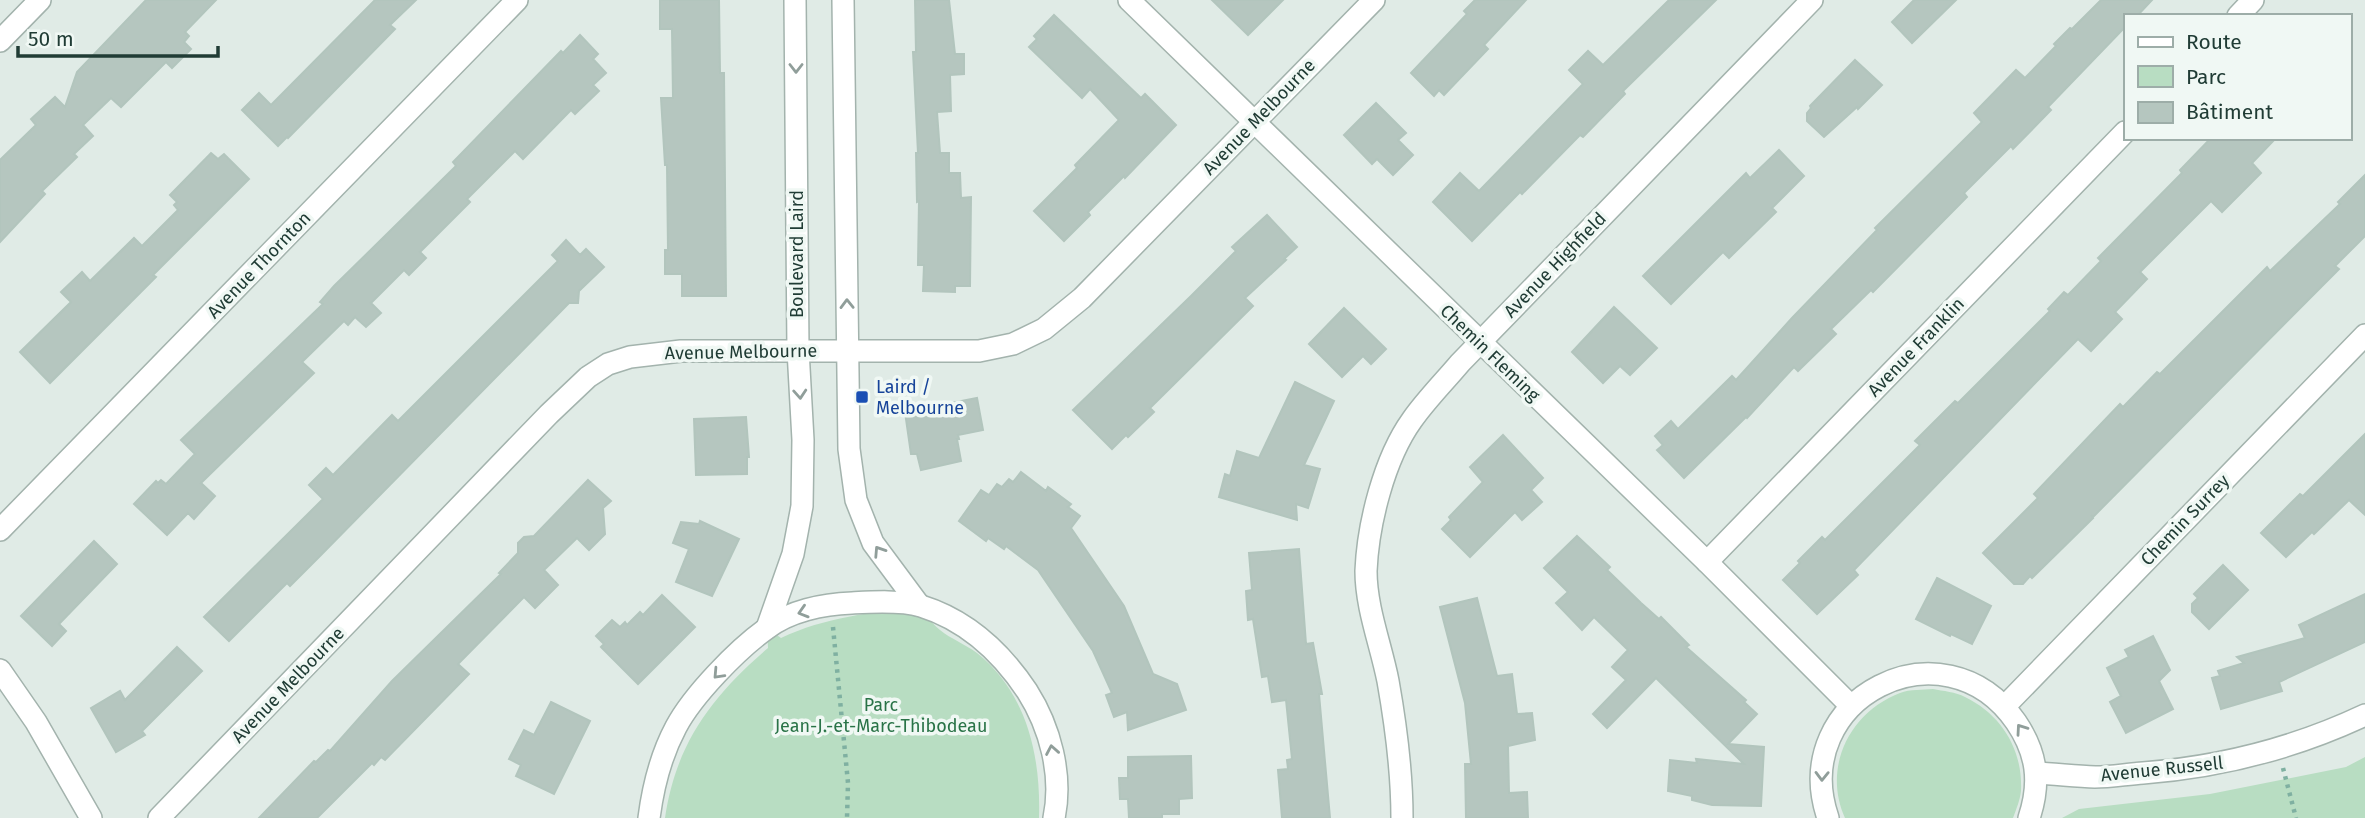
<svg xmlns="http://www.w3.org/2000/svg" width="2365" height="818" font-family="'Fira Sans',sans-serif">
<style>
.green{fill:#b8ddc2}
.building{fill:#b5c6bf;stroke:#b2c5bd;stroke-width:2}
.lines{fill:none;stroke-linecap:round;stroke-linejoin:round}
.minor-casing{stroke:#a3b3ad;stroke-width:24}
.path{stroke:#7fb0a1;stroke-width:4.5;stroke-dasharray:3.5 5;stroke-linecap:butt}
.minor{stroke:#fff;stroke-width:21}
.oneway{stroke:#909e9a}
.transit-dot{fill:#1a4fb4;stroke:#f0f8f4;stroke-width:2.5}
.labels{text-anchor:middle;stroke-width:7;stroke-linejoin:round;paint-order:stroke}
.street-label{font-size:18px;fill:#203c35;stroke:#f0f8f4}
.transit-label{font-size:18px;fill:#164399;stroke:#f0f8f4;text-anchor:start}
.park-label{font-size:18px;fill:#297347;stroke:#f0f8f4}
</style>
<rect width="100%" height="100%" fill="#e0ebe6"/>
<g class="green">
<path d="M919 605C925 613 932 624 940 630 951 639 965 644 977 653 1027 693 1041 756 1039 818H665C676 743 712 696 768 648L767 628 781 638C825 617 872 613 919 605Z"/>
<path d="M1933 689C1943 691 1956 692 1965 697 2002 715 2023 750 2021 791 2020 800 2016 810 2013 818H1845C1822 767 1850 712 1900 693 1910 689 1923 690 1933 689Z"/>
<path d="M2365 757V818H2062L2079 809 2210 794 2346 767Z"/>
</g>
<g class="building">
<path d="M146 0H216L185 32 189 36 184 42 191 49 172 68 166 62 121 107 111 98 83 125 93 136 74 154 77 157 42 191 45 194 0 242V160L36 125 31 119 55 97 65 107 77 72Z"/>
<path d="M375 0H416L390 25 395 29 288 138 287 137 278 146 242 110 259 93 271 105Z"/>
<path d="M660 0H719L720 73H724L726 296H682V274H665V250H668L667 165H665L661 98H673L672 29H660Z"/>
<path d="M915 0H949L955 54H964V74L950 75 951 111 937 112 940 153H949V173H960L961 198 971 197 970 286H955V292L923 291 924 265H918L919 201 917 202 916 153H918L913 52H916Z"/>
<path d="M1212 0H1283L1248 35Z"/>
<path d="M1475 0H1526L1484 45 1488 49 1444 95 1439 90 1434 96 1411 73 1467 14 1464 11Z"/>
<path d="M1669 0H1716L1623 91 1625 94 1583 137 1580 135 1522 194 1520 192 1472 241 1433 202 1460 173 1479 191 1583 84 1569 70 1588 51 1603 65Z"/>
<path d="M1914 0H1956L1912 43 1892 22Z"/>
<path d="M2101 0H2152L2137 16H2125V27L2048 107 2051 110 2013 149 2011 146 1964 193 1967 197 1873 292 1871 290 1831 329 1836 334 1798 371 1794 367 1747 418 1746 417 1684 478 1657 450 1663 445 1655 436 1671 421 1678 429 1732 376 1736 380 1792 318 1877 230 1875 228 1982 122 1974 113 2016 70 2025 78 2056 46 2054 44 2070 28 2072 29Z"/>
<path d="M1054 15 1141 98 1145 94 1176 125 1125 178 1124 176 1088 212 1090 215 1064 241 1034 211 1077 168 1075 165 1119 120 1090 89 1082 98 1029 47 1037 39 1034 36Z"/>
<path d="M580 35 598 54 593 59 606 73 593 85 599 91 575 114 571 110 523 159 515 151 467 199 470 202 420 252 426 258 409 275 404 270 371 303 381 313 366 327 355 317 348 325 344 321 302 362 314 373 201 483 215 496 194 519 188 513 167 535 134 504 156 481 158 483 161 480 166 484 195 454 181 440 323 304 320 302 334 286 456 166 453 162 561 51 563 53Z"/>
<path d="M1855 60 1882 85 1858 109 1857 107 1824 137 1807 121V113L1811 108 1810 106Z"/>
<path d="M1376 103 1406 133 1398 140 1413 155 1393 175 1377 159 1372 164 1344 135Z"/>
<path d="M2211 138H2276L2252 163 2261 173 2222 212 2211 201 2140 272 2147 279 2115 312 2122 319 2091 351 2078 339 1854 570 1858 575 1817 614 1783 580 1800 563 1798 561 1822 537 1825 540 1920 445 1915 441 1955 401 1958 403 2050 311 2048 309 2064 292 2068 295 2101 261 2098 258 2182 173 2180 170Z"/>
<path d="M1779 150 1804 176 1772 208 1776 212 1729 258 1723 252 1671 304 1643 276 1746 173 1750 178Z"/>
<path d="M211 153 218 159 224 154 249 179 153 275 156 277 50 383 20 352 71 302 61 292 82 272 90 281 134 238 142 246 178 210 174 205 177 202 170 195Z"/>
<path d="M2365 175V236L2335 266 2339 269 2093 517 2091 515 2093 518 2032 578 2030 576 2023 584H2014L1983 553 2038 498 2034 494 2120 404 2123 407 2157 372 2160 374 2267 267 2270 271 2340 204 2338 202Z"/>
<path d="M1267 215 1297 247 1284 259 1286 260 1245 298 1253 306 1150 408 1154 412 1128 437 1126 435 1112 449 1073 410 1191 296 1236 251 1232 247Z"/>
<path d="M566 240 580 255 586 249 604 267 579 291 578 303H569L319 557 290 586 287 583 229 641 204 617 323 499 309 485 326 468 333 475 392 415 398 421 558 261 552 255Z"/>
<path d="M1614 307 1657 348 1630 375 1620 366 1603 383 1572 352Z"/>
<path d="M1344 308 1386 349 1371 364 1363 356 1342 377 1309 344Z"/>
<path d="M1295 382 1334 401 1304 465 1320 469 1308 508 1296 504 1297 520 1219 497 1225 474 1230 476 1237 451 1259 458Z"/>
<path d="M977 398 983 430 958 435 959 439H957L961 461 921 470 917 454H911L905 412Z"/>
<path d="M746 417 749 457H747V474L696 475 694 419Z"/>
<path d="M2365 434V515L2349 500 2314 534 2312 532 2286 557 2261 533 2300 494 2303 496Z"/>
<path d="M1503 435 1543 478 1531 490 1542 502 1522 520 1515 512 1470 557 1442 529 1451 520 1449 517 1483 482 1470 467Z"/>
<path d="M1021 472 1046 491 1048 487 1071 504 1068 507 1080 516 1071 528 1124 606 1153 674 1177 684 1186 710 1128 730 1127 712 1114 717 1106 695 1112 693 1093 651 1038 570 1006 546 1004 549 988 538 986 541 959 521 981 490 989 495 997 484 1002 487 1009 479 1013 482Z"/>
<path d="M588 480 611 501 603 508 605 534 589 550 577 538 544 570 558 585 535 608 524 597 458 664 469 674 385 760 381 757 374 765 372 763 317 818H259L314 761 316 762 328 750 330 751 392 681 501 574 499 573 518 553V543L524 537 534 536Z"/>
<path d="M700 521 739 539 712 596 676 582 689 549 673 543 681 522 699 524Z"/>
<path d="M1577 536 1610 567 1607 570 1641 603 1659 619 1661 617 1689 645 1686 647 1746 700 1744 702 1757 714 1728 744 1764 747 1761 806 1712 805 1692 800V796L1668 791 1670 760 1697 763 1696 759 1744 764 1656 678 1607 728 1593 714 1626 680 1612 667 1628 650 1594 617 1582 630 1556 603 1568 592 1544 568Z"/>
<path d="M94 541 117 564 59 624 66 631 52 646 21 616Z"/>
<path d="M1299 549 1306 644 1313 643 1322 694H1319L1330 818H1282L1278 770 1288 769 1287 760 1292 759 1286 700 1272 702 1268 676 1262 677 1253 619 1248 620 1246 591 1252 590 1249 553Z"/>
<path d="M2223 565 2248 590 2209 629 2192 612V604L2198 598 2194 594Z"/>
<path d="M1937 578 1991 606 1972 644 1951 634 1950 636 1916 619Z"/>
<path d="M2365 594V642L2279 682 2282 691 2221 709 2212 678 2220 676 2218 671 2244 663 2237 657 2305 638 2299 625Z"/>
<path d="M662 595 695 627 638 684 601 647 604 644 596 636 612 620 620 627 625 622 627 625 640 612 643 615Z"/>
<path d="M1477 598 1497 676 1512 674 1517 714 1532 713 1535 740 1508 746 1509 793 1527 792 1528 818H1466L1465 764H1471L1465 703 1440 607Z"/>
<path d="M2153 636 2170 670 2159 681 2173 709 2126 733 2110 702 2121 696 2107 668 2129 657 2125 650Z"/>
<path d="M177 647 202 671 142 731 145 735 116 752 91 708 120 691 125 700Z"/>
<path d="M551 702 590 721 554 794 516 776 521 765 509 759 524 730 534 735Z"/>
<path d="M1191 756 1192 798 1179 799V814H1162V818H1129L1128 799H1120L1119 778H1128V757Z"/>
</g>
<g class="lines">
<defs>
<g id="minor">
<path d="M843 0 849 449 856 500 873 543 919 605"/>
<path d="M1129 0 1707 562 1851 706"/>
<path d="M2238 16 2253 0"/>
<path d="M0 41 40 0"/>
<path d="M0 530 517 0"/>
<path d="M1707 562 2125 132"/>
<path d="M767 628 793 554 802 506 803 440 798 350 795 0"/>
<path d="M0 670 36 722 91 818"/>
<path d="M2005 706 2365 335"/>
<path d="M2036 773C2055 774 2075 776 2095 777 2111 777 2127 774 2143 773 2220 767 2295 748 2365 715"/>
<path d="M159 818 549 414 588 377 608 364 630 357 681 351H979L1013 344 1044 329 1082 298 1374 0"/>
<path d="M649 818C653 787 661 755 676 727 693 695 737 650 766 629 789 611 823 604 852 603 871 602 902 600 921 606 966 620 1001 652 1027 691 1050 727 1063 775 1054 818"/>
<path d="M1402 818C1402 772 1396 726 1388 681 1381 645 1366 608 1366 571 1368 524 1384 459 1412 420 1426 400 1444 382 1460 363L1812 0"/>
<path d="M1828 818C1787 698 1944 618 2016 722 2037 753 2041 782 2029 818"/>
</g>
</defs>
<use href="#minor" class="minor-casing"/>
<g class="path">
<path d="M833 627 848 783 847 818"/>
<path d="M2283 768 2296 818"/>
</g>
<use href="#minor" class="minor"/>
</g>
<defs><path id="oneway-chevron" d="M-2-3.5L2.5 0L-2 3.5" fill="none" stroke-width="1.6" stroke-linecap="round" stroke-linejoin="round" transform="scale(1.75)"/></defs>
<g class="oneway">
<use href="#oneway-chevron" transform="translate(796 68) rotate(90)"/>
<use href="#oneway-chevron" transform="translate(847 304) rotate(-91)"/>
<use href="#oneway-chevron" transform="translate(800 394) rotate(86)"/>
<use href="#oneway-chevron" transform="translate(879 551) rotate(-123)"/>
<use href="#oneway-chevron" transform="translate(803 612) rotate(163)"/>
<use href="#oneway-chevron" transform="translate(718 674) rotate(133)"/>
<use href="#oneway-chevron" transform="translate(2021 729) rotate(-125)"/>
<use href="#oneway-chevron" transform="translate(1052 750) rotate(-100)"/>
<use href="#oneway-chevron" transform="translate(1822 776) rotate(91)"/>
</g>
<rect class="transit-dot" x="855" y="390" width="14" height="14" rx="3.5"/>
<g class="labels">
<g class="street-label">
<text transform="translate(1259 117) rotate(-46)" y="6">Avenue Melbourne</text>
<text transform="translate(797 254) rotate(-90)" y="6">Boulevard Laird</text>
<text transform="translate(259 265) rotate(-46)" y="6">Avenue Thornton</text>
<text transform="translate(1555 265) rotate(-46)" y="6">Avenue Highfield</text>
<text transform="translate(1916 347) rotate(-46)" y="6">Avenue Franklin</text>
<text transform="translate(741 352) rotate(-1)" y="6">Avenue Melbourne</text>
<text transform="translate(1490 353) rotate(44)" y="6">Chemin Fleming</text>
<text transform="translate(2185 520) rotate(-46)" y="6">Chemin Surrey</text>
<text transform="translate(288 685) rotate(-46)" y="6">Avenue Melbourne</text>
<text transform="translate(2162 769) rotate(-6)" y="6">Avenue Russell</text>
</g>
<g class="transit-label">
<text x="876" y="393">Laird /<tspan x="876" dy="21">Melbourne</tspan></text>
</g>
<g class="park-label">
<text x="881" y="711">Parc<tspan x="881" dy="21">Jean-J.-et-Marc-Thibodeau</tspan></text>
</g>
</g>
<rect x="2124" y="14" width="228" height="126" fill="#f0f8f4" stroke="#9dada8" stroke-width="2"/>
<rect x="2138" y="37" width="35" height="10" fill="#ffffff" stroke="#9dada8" stroke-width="2"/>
<text x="2186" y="49" font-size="21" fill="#203c35">Route</text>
<rect x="2138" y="66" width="35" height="21" fill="#b8ddc2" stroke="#9dada8" stroke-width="2"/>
<text x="2186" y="84" font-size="21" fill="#203c35">Parc</text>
<rect x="2138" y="102" width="35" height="21" fill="#b5c6bf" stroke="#9dada8" stroke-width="2"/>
<text x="2186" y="119" font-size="21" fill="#203c35">Bâtiment</text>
<path d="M18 46v10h200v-10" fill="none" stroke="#203c35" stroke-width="3.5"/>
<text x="28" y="46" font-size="21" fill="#203c35" stroke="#f0f8f4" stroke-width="5" paint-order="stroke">50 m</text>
</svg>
